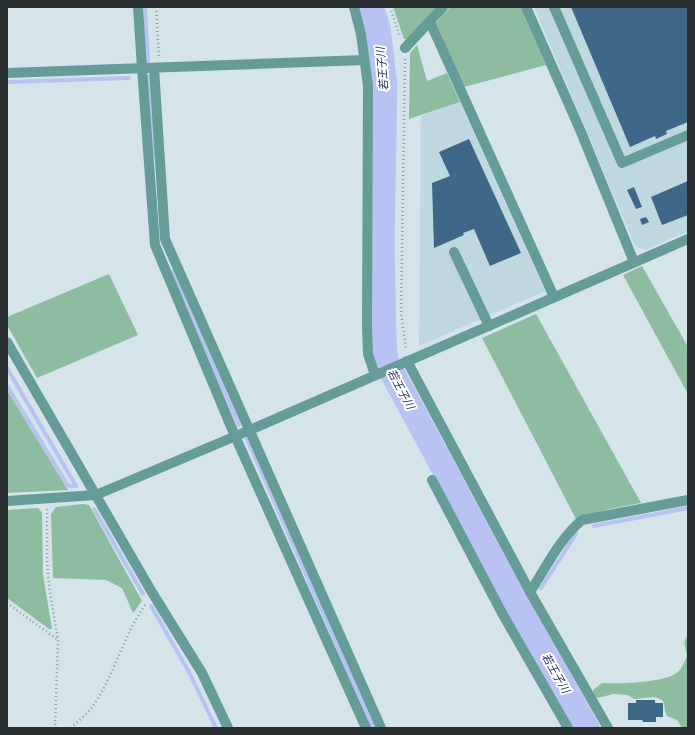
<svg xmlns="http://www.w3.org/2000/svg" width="695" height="735" font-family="Manrope,'Noto Sans JP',sans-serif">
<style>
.built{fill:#bfd7de}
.green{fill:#8dbca0}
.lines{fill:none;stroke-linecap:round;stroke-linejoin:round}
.stream{stroke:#b8c3f4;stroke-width:4}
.river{stroke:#b8c3f4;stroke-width:25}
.building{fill:#3f6788}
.path{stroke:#909ca0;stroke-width:2.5;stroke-dasharray:1 3;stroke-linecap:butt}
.minor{stroke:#669c97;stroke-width:10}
.labels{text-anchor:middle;stroke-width:4;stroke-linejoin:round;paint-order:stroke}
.water-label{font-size:11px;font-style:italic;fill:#29306a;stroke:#fff}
</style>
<rect width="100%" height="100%" fill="#d4e4e9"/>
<g class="built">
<path d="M534 7H688V231L645 250 635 246Z"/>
<path d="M460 102 545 291 419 346 421 116Z"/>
</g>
<g class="green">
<path d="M393 7H436L408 39H404Z"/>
<path d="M450 7H521L546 65 464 87 436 23Z"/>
<path d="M417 45 427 81 447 73 460 102 409 119 410 53Z"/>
<path d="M642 266 688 347V394L623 275Z"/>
<path d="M109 274 138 335 37 378 7 325V317Z"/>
<path d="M536 314 641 503 609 509 576 519 482 338Z"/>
<path d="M7 390 68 490 7 493Z"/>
<path d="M83 504 89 505 142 601 133 613 122 588 106 580 53 578 51 514 56 507Z"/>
<path d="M38 508 42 512 43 575 52 629H49L7 598V510Z"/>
<path d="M688 635V728H682L677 720 667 716 665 711 664 703 662 700 655 697 634 699 628 695 613 694 598 698 595 696 593 690 602 683C618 684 666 683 678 672 682 668 685 661 687 656L684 642Z"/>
</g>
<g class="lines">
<g class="stream">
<path d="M145 7 148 63"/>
<path d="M149 77 153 156"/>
<path d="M7 82 129 78"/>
<path d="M172 272 239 425"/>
<path d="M7 368 76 486"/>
<path d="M7 386 68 486H76"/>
<path d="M247 439 373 728"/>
<path d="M94 509 143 594"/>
<path d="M594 526 688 508"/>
<path d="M541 588 576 534"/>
<path d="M516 603 523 599"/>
<path d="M151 606 189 672 216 728"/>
</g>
<path class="river" d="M371 7 378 28 385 86 382 241 384 341 386 361 516 603 587 728"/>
</g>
<g class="building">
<path d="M571 7H688V122L666 131 667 134 656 139 655 136 630 147Z"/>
<path d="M469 139 521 253 490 266 474 229 463 233 464 235 434 248 432 183 450 176 439 152Z"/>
<path d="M688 181V215L662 225 651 197Z"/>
<path d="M634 187 642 207 636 209 627 190Z"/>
<path d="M646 217 649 222 642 225 640 219Z"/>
<path d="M636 700H655V703H663V717H656V722H643L642 720H628V703H636Z"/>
</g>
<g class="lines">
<g class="path">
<path d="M156 7 159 56"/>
<path d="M390 7 400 37"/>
<path d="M405 59 401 313 406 349"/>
<path d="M47 509V559L49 586 58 640 55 728"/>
<path d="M7 603 58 640"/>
<path d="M71 728C78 721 87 714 93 706 115 674 123 635 146 604"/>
</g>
<g class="minor">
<path d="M138 7 142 68 155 245 235 436 366 728"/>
<path d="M354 7 361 34 368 86 367 328 368 354 375 375"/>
<path d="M526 7 581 132 634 262"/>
<path d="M554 7 622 163 688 135"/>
<path d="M430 22 554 297"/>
<path d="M405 48 443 7"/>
<path d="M154 68 165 239 381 728"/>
<path d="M7 73 364 60"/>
<path d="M454 252 489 326"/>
<path d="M7 342 153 594 202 673 228 728"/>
<path d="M407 361 530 592 608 728"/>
<path d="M432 480 502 613 568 728"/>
<path d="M7 501 96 495 250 430 688 239"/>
<path d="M530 592C545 569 560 538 582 520L688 500"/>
</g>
</g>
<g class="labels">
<g class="water-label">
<text transform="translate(382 69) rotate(-95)" y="4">若王子川</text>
<text transform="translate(401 389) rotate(62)" y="4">若王子川</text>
<text transform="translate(556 673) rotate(60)" y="4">若王子川</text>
</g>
</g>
<rect width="695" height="735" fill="none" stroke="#2a3032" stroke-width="16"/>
</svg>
